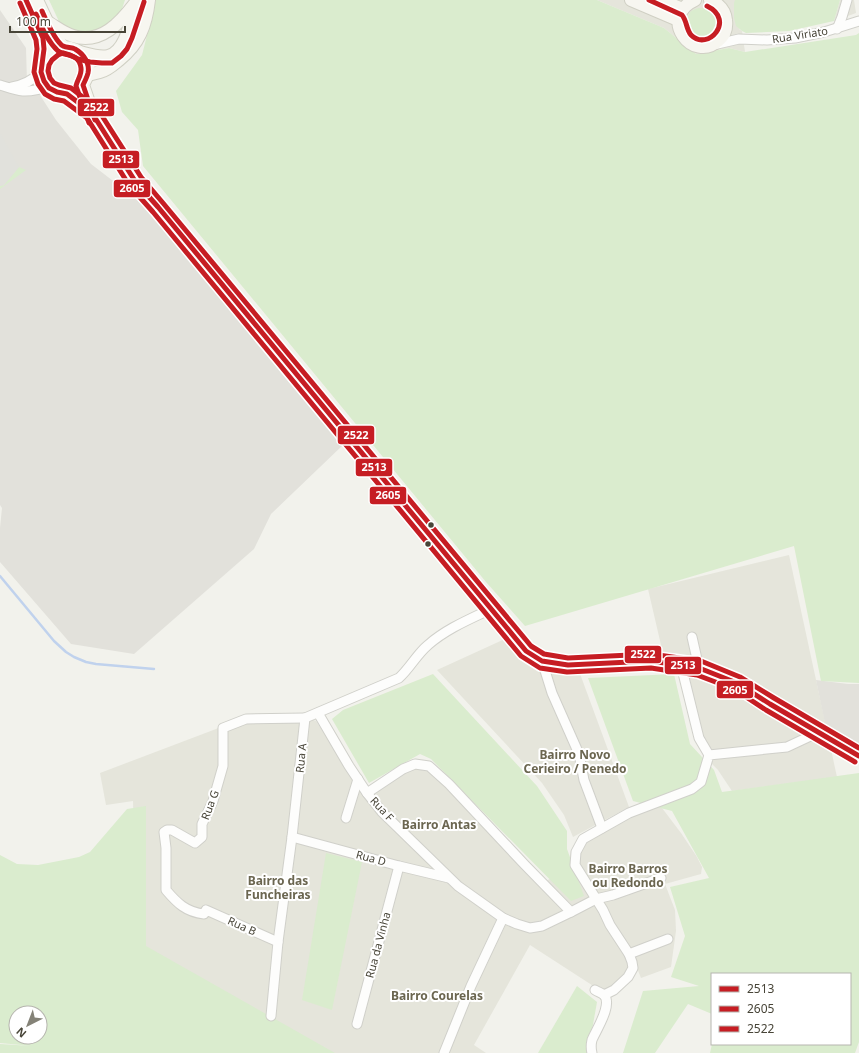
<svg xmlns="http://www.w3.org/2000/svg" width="859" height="1053" font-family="'Noto Sans',sans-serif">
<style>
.residential{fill:#e5e5db}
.industrial{fill:#e2e1db}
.green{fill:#daecce;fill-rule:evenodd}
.parking{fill:#e1e1dc}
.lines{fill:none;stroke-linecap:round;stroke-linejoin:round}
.stream{stroke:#c0d2ed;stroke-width:2.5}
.street-casing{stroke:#d0d0ca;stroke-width:11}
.secondary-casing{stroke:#d0d0c4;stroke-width:14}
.street{stroke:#fdfdfc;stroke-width:9}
.secondary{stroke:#f7f6f0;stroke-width:12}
.bus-1-casing{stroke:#fff;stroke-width:8}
.bus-2-casing{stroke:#fff;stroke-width:8}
.bus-3-casing{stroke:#fff;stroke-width:8}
.bus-1{stroke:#c61d23;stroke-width:5}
.bus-2{stroke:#c61d23;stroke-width:5}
.bus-3{stroke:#c61d23;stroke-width:5}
.bus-dot{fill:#484538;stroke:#fff;stroke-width:1.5}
.labels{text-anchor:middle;stroke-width:4;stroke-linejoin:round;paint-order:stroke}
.street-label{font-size:11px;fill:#484538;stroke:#fff}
.neighbourhood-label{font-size:12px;font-weight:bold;fill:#6b6650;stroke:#fff}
.line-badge{stroke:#fff;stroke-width:1.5}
.badge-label{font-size:11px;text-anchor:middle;font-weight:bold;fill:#fff}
</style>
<rect width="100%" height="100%" fill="#f2f2ec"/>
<g class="residential">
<path d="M597 0H735L739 29 742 31 745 52 729 48 696 54 664 28Z"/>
<path d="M840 0H854L856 13 834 21Z"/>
<path d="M789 555 837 777 732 791 718 770 703 755 678 671 664 658 648 589Z"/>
<path d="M507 638 534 662 553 670 579 671 629 807 573 837 564 815 542 783 437 670Z"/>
<path d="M299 714 316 721 360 788 436 868 431 878 442 881 453 885 375 800 368 787 409 763 422 760 435 769 546 881 577 864 584 841 615 825 659 804 681 833 697 857 702 867 701 874 665 884 675 910 676 931 671 967 641 978 633 958 630 969 607 990 598 989 530 945 474 1045 486 1053H316L137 954 133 801 106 805 100 773 216 729 243 716Z"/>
</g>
<g class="industrial">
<path d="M0 10 26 48 27 83 38 92 56 120 91 164 147 207 343 445 271 514 254 549 134 654 71 644 0 562V528L2 508 0 505Z"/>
<path d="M816 680 848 684H859V747L826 728Z"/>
</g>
<g class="green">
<path d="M49 0H125L120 15 98 30 78 33 62 28Z"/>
<path d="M156 0H597L664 28 696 54 729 48 745 52 856 35 859 33V683L821 681 794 546 525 626 486 582 143 166 138 130 122 112 116 91 142 55Z"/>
<path d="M735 0H840L834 21 789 31 746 33 742 31 736 26 734 18V3Z"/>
<path d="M698 8C701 8 705 8 708 8 711 9 714 11 716 14 724 24 718 34 710 41H694C685 29 683 24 691 11Z"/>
<path d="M19 167 26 170 0 189V186L4 185Z"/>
<path d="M433 674 537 786 567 831V849L584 896 571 901 431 759 420 754 369 783 332 719 343 710Z"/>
<path d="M674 674 690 744 714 770 722 792 859 773V1042L855 1053H710L712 1044H850V974H712V1014L688 1004 655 1053H623L643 991 699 986 671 977 685 936 670 887 709 878 672 811 633 801 588 678Z"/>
<path d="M146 806V946L335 1053H0V1044L32 1046 0 1043V855L17 864 38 865 79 857 90 852 127 809ZM16 1013H40V1037H16Z"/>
<path d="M326 853 362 862 332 1010 302 1000Z"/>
<path d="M577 986 597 1002 588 1053H538Z"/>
</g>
<path class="parking" d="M0 133 19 167 4 185 0 186Z"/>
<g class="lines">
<path class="stream" d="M0 576 54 641 66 652 74 657 86 662 96 664 154 669"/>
<defs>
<g id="street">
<path d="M837 29 842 17 847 0"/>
<path d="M713 45 739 39 767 40 795 38 824 32 859 21"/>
<path d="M0 85C7 87 15 90 23 91 32 92 40 88 49 88"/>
<path d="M12 87C24 85 32 81 41 72"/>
<path d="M692 637 699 668"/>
<path d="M542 661 552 693 579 754 584 780 602 828"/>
<path d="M681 665 699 738 709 755"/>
<path d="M318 713 349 766 367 793 382 812 458 886 503 918 517 924 530 928 542 926 571 912"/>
<path d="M367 793 403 769 415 764 429 766 449 784 525 865 571 912 596 899 613 895 661 878"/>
<path d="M346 818 358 779"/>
<path d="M292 837 399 866 449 878"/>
<path d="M278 942 206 910 204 914C186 912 177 903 166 890V848L164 832 167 830H172L195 843 202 837V824L213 801 223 766V728L246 719 305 718"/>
<path d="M629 954 668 939"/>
<path d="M604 995 614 990 628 977 633 968 632 962 629 954 610 925 603 910 575 865 576 852 583 839 629 813 692 789 701 782 709 755 787 747 819 732"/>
<path d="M271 1016 278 942 292 837 305 718 399 678C410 668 417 654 428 645 446 629 470 619 491 609"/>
<path d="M357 1024 399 866"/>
<path d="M444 1053 471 986 503 918"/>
<path d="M592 1053C591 1049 591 1044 592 1040 596 1030 613 1005 604 995 602 993 598 992 595 990"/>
</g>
<g id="secondary">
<path d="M26 0 43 38 44 49 41 72 44 81 49 88 57 92 67 94 92 113"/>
<path d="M37 0 53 34 63 46"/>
<path d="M631 0 678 20"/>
<path d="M660 0 683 9"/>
<path d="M695 0C657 17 693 65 719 40 725 35 727 28 726 20 725 10 719 4 710 0"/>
<path d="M46 21C55 26 63 33 73 36 101 45 121 22 136 2"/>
<path d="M80 52C88 54 99 58 108 56 125 52 130 24 134 9"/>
<path d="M42 63C44 60 45 57 47 54 62 38 93 51 88 74 87 78 84 82 83 85L94 117 135 181 158 207 526 651 542 661 568 665 651 661 699 668 737 683 770 704 859 756"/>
<path d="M88 75C92 74 96 73 100 72 108 70 113 65 119 60 139 44 146 26 149 0"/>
</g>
</defs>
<use href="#street" class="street-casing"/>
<use href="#secondary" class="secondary-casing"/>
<use href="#street" class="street"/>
<use href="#secondary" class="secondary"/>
<defs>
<g id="bus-1">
<path d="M26 0 43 38 44 49 41 72 44 81 49 88 57 92 67 94 92 113 135 181 158 207 526 651 542 661 568 665 651 661 699 668 737 683 770 704 859 756"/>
<path d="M42 11C46 20 55 41 63 46 67 48 72 47 75 49 84 54 90 64 88 73 87 77 85 81 83 85L95 120"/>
</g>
<g id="bus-2">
<path d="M20 3 36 40 37 49 34 72 38 84 45 94 54 99 64 101 87 118 129 185 153 212 521 656 540 668 567 672 651 668 697 675 734 689 766 710 855 762"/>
<path d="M36 14C42 27 47 41 58 51 65 57 79 52 81 68 82 75 77 80 76 86L89 123"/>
</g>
<g id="bus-3">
<path d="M649 0 682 15C687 21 686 29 691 35 708 52 736 20 707 6"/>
<path d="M144 2 132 38 127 49 121 56 112 63H102L90 62 78 59 70 55 63 53 58 55 52 60 49 65 48 71 50 78 54 83 59 85 71 88 97 108 141 177 163 203 531 646 544 654 568 658 651 654 701 661 740 677 774 698 859 748"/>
</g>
</defs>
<use href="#bus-1" class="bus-1-casing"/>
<use href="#bus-2" class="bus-2-casing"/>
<use href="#bus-3" class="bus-3-casing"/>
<use href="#bus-1" class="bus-1"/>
<use href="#bus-2" class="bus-2"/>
<use href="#bus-3" class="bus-3"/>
</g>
<g class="bus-dot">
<circle cx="431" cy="525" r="3.5"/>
<circle cx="428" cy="544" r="3.5"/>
</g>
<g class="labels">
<g class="street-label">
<text transform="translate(800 35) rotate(-9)" y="4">Rua Viriato</text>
<text transform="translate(301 758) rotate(-84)" y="4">Rua A</text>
<text transform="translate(210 805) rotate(-69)" y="4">Rua G</text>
<text transform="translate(382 809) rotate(47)" y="4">Rua F</text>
<text transform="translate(371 858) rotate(15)" y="4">Rua D</text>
<text transform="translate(242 926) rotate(24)" y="4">Rua B</text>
<text transform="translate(378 945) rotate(-75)" y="4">Rua da Vinha</text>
</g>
<g class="neighbourhood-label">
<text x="575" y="759">Bairro Novo<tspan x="575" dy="14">Cerieiro / Penedo</tspan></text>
<text x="439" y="829">Bairro Antas</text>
<text x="628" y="873">Bairro Barros<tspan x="628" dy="14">ou Redondo</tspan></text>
<text x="278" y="885">Bairro das<tspan x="278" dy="14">Funcheiras</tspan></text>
<text x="437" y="1000">Bairro Courelas</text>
</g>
</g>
<g class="line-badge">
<rect x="77" y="98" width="38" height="19" rx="4" fill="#c61d23"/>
<rect x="102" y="150" width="38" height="19" rx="4" fill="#c61d23"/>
<rect x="113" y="179" width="38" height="19" rx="4" fill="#c61d23"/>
<rect x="337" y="425" width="38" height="20" rx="4" fill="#c61d23"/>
<rect x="355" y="458" width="38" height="19" rx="4" fill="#c61d23"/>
<rect x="369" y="486" width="38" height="19" rx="4" fill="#c61d23"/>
<rect x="624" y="645" width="38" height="19" rx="4" fill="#c61d23"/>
<rect x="664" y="656" width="38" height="19" rx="4" fill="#c61d23"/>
<rect x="716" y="680" width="38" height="19" rx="4" fill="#c61d23"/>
</g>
<g class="badge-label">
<text x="96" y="111">2522</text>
<text x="121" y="163">2513</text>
<text x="132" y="192">2605</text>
<text x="356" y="439">2522</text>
<text x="374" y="471">2513</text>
<text x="388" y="499">2605</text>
<text x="643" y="658">2522</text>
<text x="683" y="669">2513</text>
<text x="735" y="694">2605</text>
</g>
<rect x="711" y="973" width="140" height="72" fill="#ffffff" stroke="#b6b5af"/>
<rect x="719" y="986" width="20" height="6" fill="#c61d23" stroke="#b6b5af"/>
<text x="747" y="993" font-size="12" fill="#484538">2513</text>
<rect x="719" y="1006" width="20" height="6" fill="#c61d23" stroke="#b6b5af"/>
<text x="747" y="1013" font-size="12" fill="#484538">2605</text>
<rect x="719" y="1026" width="20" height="6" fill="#c61d23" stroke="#b6b5af"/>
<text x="747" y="1033" font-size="12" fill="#484538">2522</text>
<g transform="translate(28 1025) rotate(222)"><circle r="19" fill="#ffffff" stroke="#b6b5af"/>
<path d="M0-3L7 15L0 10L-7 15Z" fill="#848277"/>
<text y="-6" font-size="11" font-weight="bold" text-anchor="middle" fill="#484538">N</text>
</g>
<path d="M10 26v6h115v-6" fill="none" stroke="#484538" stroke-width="2"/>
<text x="16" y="26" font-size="12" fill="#484538" stroke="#ffffff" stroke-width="3" paint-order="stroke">100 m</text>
</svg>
